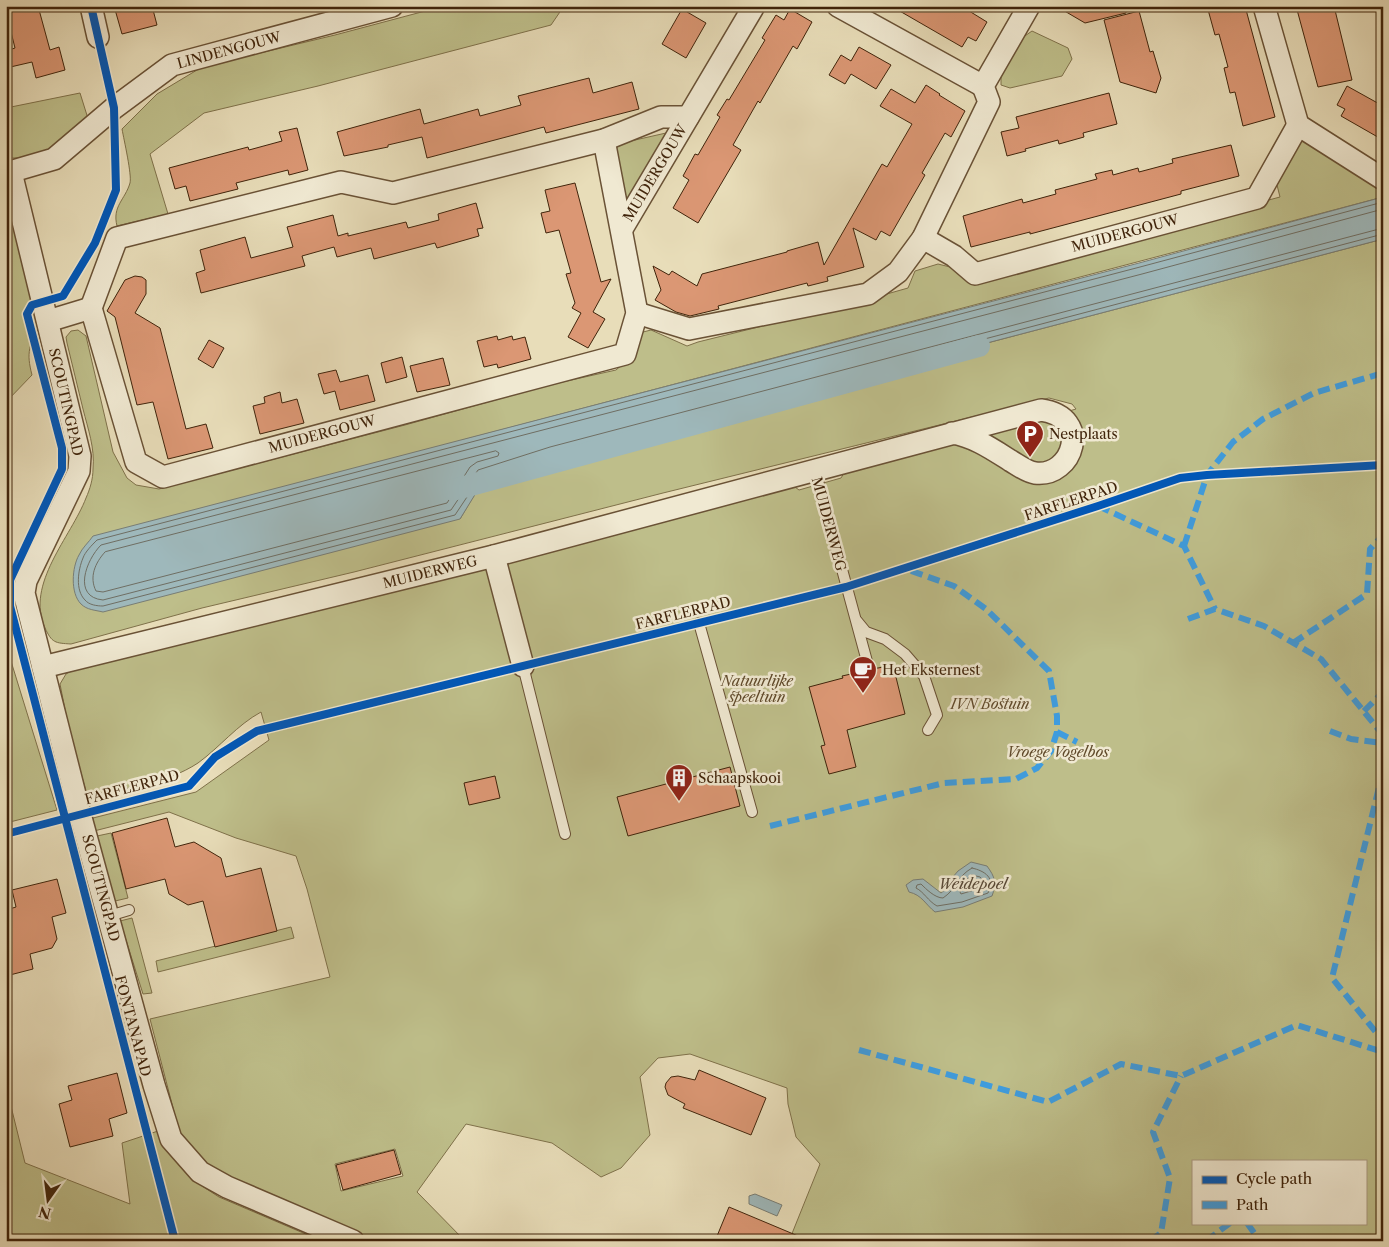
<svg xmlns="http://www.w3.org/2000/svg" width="1389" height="1247" font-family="'Libre Caslon Text',serif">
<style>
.green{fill:#bebe8a;stroke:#7f714a;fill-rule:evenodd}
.water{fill:#9eb8bb;stroke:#787d75}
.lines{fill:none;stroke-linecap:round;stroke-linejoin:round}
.shore{stroke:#6f6e63;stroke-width:1}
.canal{stroke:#9eb8bb;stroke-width:22}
.building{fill:#db9774;stroke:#40240b}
.service-casing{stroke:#6a5236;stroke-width:12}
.minor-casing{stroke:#6a5236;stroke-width:24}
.service{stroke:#f0e9d2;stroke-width:10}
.minor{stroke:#f0e9d2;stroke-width:21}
.quiet{stroke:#3f9cde;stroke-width:6;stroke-dasharray:12 6;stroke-linecap:butt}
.cycleway-casing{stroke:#f0e9d2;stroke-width:11}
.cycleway{stroke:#0057b8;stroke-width:8}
.labels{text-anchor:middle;stroke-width:5;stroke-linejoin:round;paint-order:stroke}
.street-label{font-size:14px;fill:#40240b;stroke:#f0e9d2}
.poi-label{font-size:14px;fill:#40240b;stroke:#f0e9d2;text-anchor:start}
.park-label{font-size:14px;font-style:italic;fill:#604a2b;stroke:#f0e9d2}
.water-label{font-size:15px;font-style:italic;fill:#584937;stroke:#f0e9d2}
</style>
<rect width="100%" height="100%" fill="#e8ddb9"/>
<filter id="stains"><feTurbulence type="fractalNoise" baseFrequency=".004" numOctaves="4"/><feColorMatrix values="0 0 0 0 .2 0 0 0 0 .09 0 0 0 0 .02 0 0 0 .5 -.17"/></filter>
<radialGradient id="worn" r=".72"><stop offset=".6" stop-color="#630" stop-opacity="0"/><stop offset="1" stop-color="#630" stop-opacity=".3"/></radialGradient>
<g class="green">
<path d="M444 6H564L551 25 318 86 204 113 150 154 168 214 117 226C112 206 125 200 130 183 132 175 124 140 122 129L157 94 202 67 335 35Z"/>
<path d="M1032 31 1068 48 1072 59 1062 76 1010 88 1001 85V73L1019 40Z"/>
<path d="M80 93 90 125 74 140 31 158H6V108Z"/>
<path d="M666 133 655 157 625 203 613 145Z"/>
<path d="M1301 136 1383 167V197L463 440 460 519 483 480 553 457 1383 239V1241H789L820 1164 796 1137 788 1104 787 1088 690 1054 658 1058 640 1077 650 1135 621 1168 601 1177 552 1143 466 1124 417 1192 465 1241H371L205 1167 179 1131 150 1019 330 977 307 889 296 856 236 838 169 812 94 831 93 818 196 792 269 740 261 712C237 725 220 747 198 763 166 784 124 789 87 795L69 730 60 684 66 674 77 667 795 487 799 490 841 478 844 473 943 446 952 445 1076 409 1072 404 1049 398 663 493 354 572 202 608 71 644C55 643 52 643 45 628 25 584 71 537 86 498 90 489 93 479 93 469 95 448 88 429 83 409 78 387 72 365 67 343L66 337 71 331 78 330 86 336 113 452 127 478 136 485 159 489 405 425 549 385 616 370 631 357 643 332 651 330 687 346 698 342 855 303 908 288 915 271 938 264 950 267 971 276 1186 222 1280 197 1277 185ZM395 1149 403 1176 341 1191 335 1164ZM1193 1161H1365V1223H1193Z"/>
<path d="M6 195 41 324C29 345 26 352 32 375L6 402Z"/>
<path d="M6 645 57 810 6 823Z"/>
<path d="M111 833 128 898 115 901 97 836Z"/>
<path d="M132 918 152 993 143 994 120 921Z"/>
<path d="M291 927 294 938 158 972 156 961Z"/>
<path d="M6 1086 25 1163 130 1204 122 1143 158 1131 188 1174 202 1186 219 1197 322 1241H6Z"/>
</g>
<g class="water">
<path d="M1383 197V239L553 457 484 480 460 519 103 612C95 610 87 610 81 604 70 593 72 567 79 555 82 548 89 542 93 536L1139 263Z"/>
<path d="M971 862 987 866C995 877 997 883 992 896L963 907 935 912C925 904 922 895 909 892L906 885 913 880 923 879 941 893 950 886 952 878 958 871Z"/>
<path d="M755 1194 782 1205 777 1216 749 1204V1196Z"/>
</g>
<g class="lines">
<g class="shore">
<path d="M1383 202 1140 267 97 540C92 545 85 552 83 558 78 570 75 590 85 600 89 605 97 606 103 606L455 515 481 476 552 453 1383 234"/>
<path d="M1383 209 1142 274 101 545C86 560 72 597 103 600L451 510 478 470 550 447 1383 228"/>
<path d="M496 451 499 453 498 456 477 462 470 467 447 503 103 592 96 591C89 577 95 563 105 552Z"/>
<path d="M972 868C985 871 996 878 988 893L962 902 937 906C928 901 924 892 916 888L917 885 921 884C926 889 935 898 943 898 958 888 956 877 972 868Z"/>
<path d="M972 875 980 877 984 881V887L961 894 960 892 963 883Z"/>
</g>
<path class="canal" d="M453 490 979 346"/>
</g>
<g class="building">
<path d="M28 6H38L50 50 59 47 65 70 36 78 32 62 6 68V51L15 48 6 12Z"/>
<path d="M114 6H152L157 25 122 34Z"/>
<path d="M891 6H961L987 22 976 41 968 37 962 47Z"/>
<path d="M1056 6H1126V13L1085 23Z"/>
<path d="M1207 6H1245L1275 117 1243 126 1235 92 1230 93 1224 68 1228 67 1219 34 1215 35Z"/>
<path d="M1296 6H1334L1352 80 1318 87Z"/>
<path d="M682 9 706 23 686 58 662 44Z"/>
<path d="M790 9 812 22 797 49 793 46 760 103 758 101 733 145 741 150 698 223 673 208 689 180 683 176 695 154 698 155 720 117 717 115 727 99 729 100 765 40 762 38 776 15 784 20Z"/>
<path d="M1139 11 1150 52 1153 51 1161 78 1156 93 1120 82 1104 20Z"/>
<path d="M859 47 891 65 876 89 851 74 845 84 829 75 841 55 851 61Z"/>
<path d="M589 78 593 93 632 82 639 109 546 133 544 127 427 158 422 137 388 145V147L344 156 337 132 420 109 424 124 478 109 480 116 521 105 518 96Z"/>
<path d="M926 85 940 94 939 95 965 111 951 137 945 133 922 173 925 175 890 236 881 231 876 240 853 228 864 267 827 277 828 281 808 286 807 283 718 306 719 309 690 316 676 312 655 300 661 290 653 266 669 275 672 271 697 286 702 274 787 252V251L818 242 824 265 882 164 887 167 912 124 880 106 891 89 915 103Z"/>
<path d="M1347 86 1383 106V140L1341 116 1345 109 1337 105Z"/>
<path d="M1109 93 1117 124 1083 133 1084 137 1059 144 1058 140 1025 149 1026 151 1007 156 1001 132 1019 128 1016 117Z"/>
<path d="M297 128 308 170 289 175 288 170 236 183 238 189 190 201 186 186 175 189 169 168 248 147 249 150 282 141 279 132Z"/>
<path d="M1231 145 1239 176 1181 191V194L1030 234V232L971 247 963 216 1022 199 1023 203 1056 194 1055 190 1097 179 1095 174 1112 170 1113 175 1138 168 1139 172 1173 163 1172 159Z"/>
<path d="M575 183 601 282 611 279 593 312 605 319 588 348 568 337 581 313 572 308 575 303 566 274 571 273 559 230 546 233 541 213 550 211 545 190Z"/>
<path d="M476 203 483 228 477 229 479 236 437 248 435 243 374 259 371 248 337 257 334 247 302 256 305 266 201 293 196 273 205 270 200 250 245 237 251 258 293 247 287 227 333 215 338 236 348 233V236L406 222 408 228 439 220 438 214Z"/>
<path d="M135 276 142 277 146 280V294L135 313 160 328 186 429 206 424 213 448 168 459 153 402 137 405 115 317 107 311 125 280Z"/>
<path d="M497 336 498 340 512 336 513 340 525 337 531 359 498 368 497 364 484 367 477 341Z"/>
<path d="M209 340 224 348 213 368 198 359Z"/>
<path d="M402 357 407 377 386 383 381 363Z"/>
<path d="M443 358 450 385 417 392 410 366Z"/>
<path d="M336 370 340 382 368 375 375 401 340 410 335 391 324 394 318 374Z"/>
<path d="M280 392 282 403 297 399 304 423 260 434 253 406 265 403 264 397Z"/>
<path d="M893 665 905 714 847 730 856 767 829 774 821 746 825 745 809 687 843 678 842 676 865 671 869 672 873 669Z"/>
<path d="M730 767 740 806 628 836 617 797Z"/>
<path d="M495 776 500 798 469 805 464 783Z"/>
<path d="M167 818 175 847 194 842 221 858 226 877 261 868 277 931 215 947 203 901 188 905 169 894 165 879 126 889 112 833Z"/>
<path d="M57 879 66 913 52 917 57 939 52 948 30 954 33 969 6 976V910L16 907 12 890Z"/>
<path d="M699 1070 766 1098 751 1135 683 1108 685 1104 668 1095 665 1087 666 1083 671 1077 678 1076 695 1080Z"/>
<path d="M117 1073 127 1113 109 1119 113 1136 70 1147 59 1104 72 1100 68 1086Z"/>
<path d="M394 1150 401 1174 343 1190 336 1165Z"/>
<path d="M729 1207 810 1241H715Z"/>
</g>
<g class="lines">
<defs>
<g id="service">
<path d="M815 470 868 665"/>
<path d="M857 621 866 632 885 639 905 654 924 676 937 715 928 730"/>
<path d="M699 623 752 812"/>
<path d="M523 666 565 834"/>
<path d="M109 916 129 910"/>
</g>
<g id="minor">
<path d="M91 6 98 37"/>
<path d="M838 6 983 86"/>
<path d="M1264 6 1298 125 1383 179"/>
<path d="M11 172 80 456 79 471 26 581 24 593 80 814 154 1085 171 1139 200 1172 227 1187 353 1241"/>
<path d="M6 173 54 159 114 108 172 65 392 6"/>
<path d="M622 229 754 6"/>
<path d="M923 238 954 256 975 274 1257 198 1298 125"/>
<path d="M91 308 136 462 163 477 625 354 637 313 604 140"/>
<path d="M91 308 117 238 341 182 393 193 604 140 661 117H688"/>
<path d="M637 313 689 329 868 294 898 272 923 238 989 102 983 86 1029 6"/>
<path d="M48 321 91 308"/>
<path d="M494 556 523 666"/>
<path d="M43 667 494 556 1041 410C1093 417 1073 478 1035 473 1027 472 1018 465 1011 461 992 449 975 437 952 433"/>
</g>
</defs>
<use href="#service" class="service-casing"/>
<use href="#minor" class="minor-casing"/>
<use href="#service" class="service"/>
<use href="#minor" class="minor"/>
<g class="quiet">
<path d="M1098 506 1184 546 1215 609"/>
<path d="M1184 546 1207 475 1233 442 1263 419 1314 393 1383 373"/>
<path d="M1188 619 1215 609 1264 626 1321 659 1383 735"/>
<path d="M1293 643 1367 594 1370 549 1383 535"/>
<path d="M1364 711 1383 692"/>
<path d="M1330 731 1351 739 1383 743"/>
<path d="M1057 732 1077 742"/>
<path d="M1383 771 1332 978 1383 1041"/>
<path d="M770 826 944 783 1016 779 1037 768 1051 751 1057 732V716L1049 671 986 609 954 586 906 569"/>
<path d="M859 1050 1048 1102 1121 1064 1181 1076 1297 1025 1383 1052"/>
<path d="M1247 1223 1260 1241"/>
<path d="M1150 1241 1161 1233 1170 1178 1153 1132 1181 1076"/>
<path d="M1206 1241 1230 1223"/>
</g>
<defs>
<g id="cycleway">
<path d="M91 6 114 108 116 190 95 243 63 296 32 305 27 314 62 448V469L10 580V606L175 1241"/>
<path d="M6 834 189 786 215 757 257 731 846 587 1098 506 1180 478 1207 475 1383 465"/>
</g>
</defs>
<use href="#cycleway" class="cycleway-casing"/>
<use href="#cycleway" class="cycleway"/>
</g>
<defs>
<symbol id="parking-pin" viewBox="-11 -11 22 30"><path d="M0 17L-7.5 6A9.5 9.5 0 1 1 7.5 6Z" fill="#8f2418" stroke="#f0e9d2"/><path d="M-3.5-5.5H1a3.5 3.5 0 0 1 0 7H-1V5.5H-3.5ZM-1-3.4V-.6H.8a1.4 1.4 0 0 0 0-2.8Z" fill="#fff"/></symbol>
<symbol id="cafe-pin" viewBox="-11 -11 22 30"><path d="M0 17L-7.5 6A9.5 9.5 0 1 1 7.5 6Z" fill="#8f2418" stroke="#f0e9d2"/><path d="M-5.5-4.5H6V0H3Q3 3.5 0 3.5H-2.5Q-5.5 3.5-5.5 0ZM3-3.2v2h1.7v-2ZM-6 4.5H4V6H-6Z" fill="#fff"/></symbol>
<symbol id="building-pin" viewBox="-11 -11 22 30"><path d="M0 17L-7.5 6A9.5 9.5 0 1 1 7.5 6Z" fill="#8f2418" stroke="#f0e9d2"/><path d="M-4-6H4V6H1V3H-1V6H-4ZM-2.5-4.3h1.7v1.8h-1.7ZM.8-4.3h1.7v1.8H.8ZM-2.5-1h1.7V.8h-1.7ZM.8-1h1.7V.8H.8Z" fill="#fff"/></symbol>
</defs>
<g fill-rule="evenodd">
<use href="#parking-pin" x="1014" y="418" width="32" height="43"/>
<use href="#cafe-pin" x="847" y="654" width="32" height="43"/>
<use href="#building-pin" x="663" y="762" width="32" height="43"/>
</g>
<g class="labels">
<g class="street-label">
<text transform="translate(229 50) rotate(-15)" y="5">LINDENGOUW</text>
<text transform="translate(655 173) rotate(-59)" y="5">MUIDERGOUW</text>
<text transform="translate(1125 233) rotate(-15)" y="5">MUIDERGOUW</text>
<text transform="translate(66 402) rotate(77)" y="5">SCOUTINGPAD</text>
<text transform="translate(322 434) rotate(-15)" y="5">MUIDERGOUW</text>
<text transform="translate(1071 501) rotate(-18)" y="5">FARFLERPAD</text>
<text transform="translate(829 524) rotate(75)" y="5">MUIDERWEG</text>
<text transform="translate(430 572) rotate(-14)" y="5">MUIDERWEG</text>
<text transform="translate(683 613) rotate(-14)" y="5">FARFLERPAD</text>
<text transform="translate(132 787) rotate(-15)" y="5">FARFLERPAD</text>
<text transform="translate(101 888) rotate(75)" y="5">SCOUTINGPAD</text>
<text transform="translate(133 1026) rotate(75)" y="5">FONTANAPAD</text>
</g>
<g class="poi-label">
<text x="1049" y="439">Nestplaats</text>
<text x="882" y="675">Het Eksternest</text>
<text x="698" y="783">Schaapskooi</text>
</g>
<g class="park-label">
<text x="757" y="686">Natuurlijke<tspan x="757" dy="16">speeltuin</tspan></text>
<text x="990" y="709">IVN Bostuin</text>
<text x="1058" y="757">Vroege Vogelbos</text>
</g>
<g class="water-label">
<text x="973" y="889">Weidepoel</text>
</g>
</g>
<rect width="1389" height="1247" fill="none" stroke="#e8ddb9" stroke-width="25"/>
<rect x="8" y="8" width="1374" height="1232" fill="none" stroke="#40240b" stroke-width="2.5"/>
<rect x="12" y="12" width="1364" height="1222" fill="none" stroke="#40240b"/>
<rect x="1192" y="1160" width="175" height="65" fill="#f0e9d2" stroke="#aa9a82"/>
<rect x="1202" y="1176" width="25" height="8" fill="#0057b8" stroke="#aa9a82"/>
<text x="1236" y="1184" font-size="15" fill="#40240b">Cycle path</text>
<rect x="1202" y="1201" width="25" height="8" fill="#3f9cde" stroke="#aa9a82"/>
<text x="1236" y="1210" font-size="15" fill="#40240b">Path</text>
<g transform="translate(48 1200) rotate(194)" stroke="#f0e9d2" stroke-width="4" paint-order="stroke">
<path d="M0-4L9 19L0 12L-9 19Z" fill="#40240b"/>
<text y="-8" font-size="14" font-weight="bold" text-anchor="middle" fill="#40240b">N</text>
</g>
<rect width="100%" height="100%" filter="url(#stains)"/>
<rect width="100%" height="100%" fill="url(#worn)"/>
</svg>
